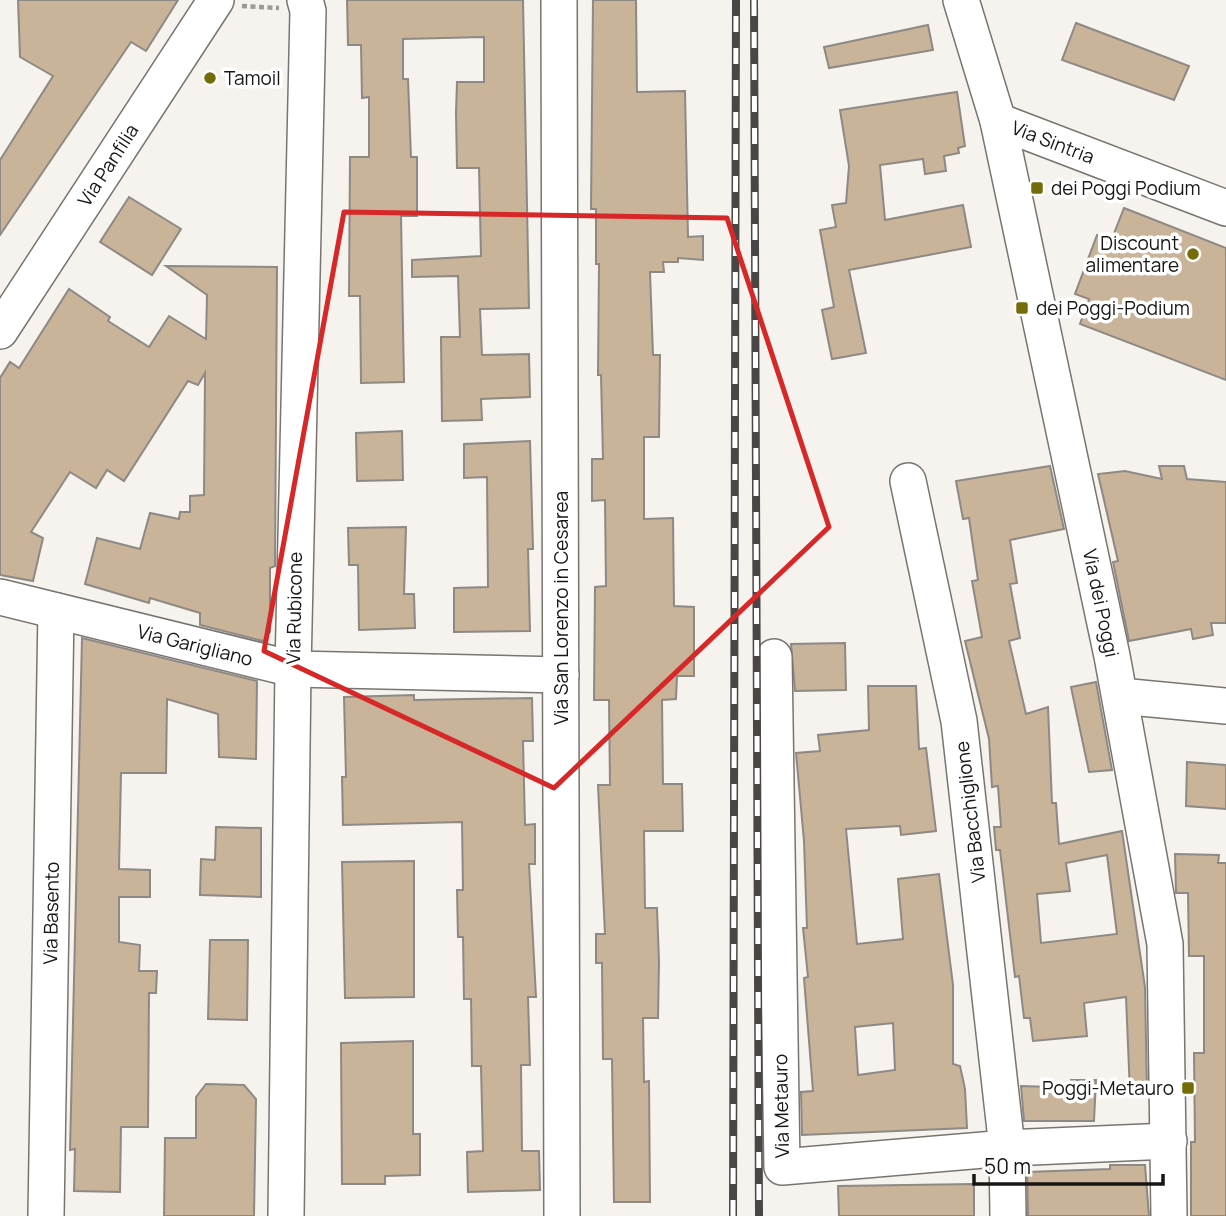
<svg xmlns="http://www.w3.org/2000/svg" width="1226" height="1216" font-family="Manrope,sans-serif">
<style>
.building{fill:#c9b399;stroke:#8d8985;stroke-width:2;fill-rule:evenodd}
.lines{fill:none;stroke-linecap:round;stroke-linejoin:round}
.minor-casing{stroke:#787571;stroke-width:38}
.path{stroke:#9d9a96;stroke-width:4.5;stroke-dasharray:5 3.5;stroke-linecap:butt}
.minor{stroke:#fff;stroke-width:35}
.rail-casing{stroke:#494645;stroke-width:8}
.rail{stroke:#fff;stroke-width:5;stroke-dasharray:16;stroke-linecap:butt}
.marked{fill:none;stroke:#d62828;stroke-width:5;stroke-linejoin:round}
.poi-dot{fill:#746c09;stroke:#fff;stroke-width:2.5}
.labels{text-anchor:middle;stroke-width:7;stroke-linejoin:round;paint-order:stroke}
.poi-label{font-size:19px;fill:#181615;stroke:#fff;text-anchor:start}
.street-label{font-size:19px;fill:#181615;stroke:#fff}
</style>
<rect width="100%" height="100%" fill="#f6f2ed"/>
<g class="building">
<path d="M18 0H178L146 51 131 42 0 235V160L53 76 20 57Z"/>
<path d="M347 0H523L529 308 480 309 482 355 529 354 530 397 481 399 482 420 442 421 441 337H460L458 276 412 277V260L481 256 479 168H457L456 113 457 82H484V37L403 39V79H408L411 157H417V216H401L404 382 361 383 360 296H349L350 157H369V97L362 98 361 45H348Z"/>
<path d="M593 0H636L637 92 685 91 688 237 703 236V260L678 258V262H663L664 272H650L653 355H660L659 437H644V519L673 518 674 606 694 607V676H677L676 699 662 700 663 784H682L683 831H644L645 908H657L659 962 658 1018H643L644 1082 649 1081 650 1202H614L612 1059H603L602 963H596V934H605L598 785H610L609 700H594L595 587 606 586 605 500 592 501V459H603L601 375H598L599 264H596V209H591Z"/>
<path d="M1076 23 1189 66 1174 100 1062 60Z"/>
<path d="M928 25 933 50 829 68 824 47Z"/>
<path d="M957 92 965 146 958 148 959 153 944 156 946 171 925 174 923 159 880 165 885 220 963 205 971 247 849 270 866 353 832 359 822 310 834 307 820 230 836 227 832 205 846 203 849 166 840 110Z"/>
<path d="M129 197 181 229 152 275 100 242Z"/>
<path d="M1124 208 1226 248V380L1080 324 1089 299 1075 294 1097 235 1111 241Z"/>
<path d="M166 266 277 267 275 566 270 568V632L263 641 200 625V613L150 598 149 603 85 584 97 538 140 549 150 513 179 519 180 512H190V496L204 495 205 373 198 385 188 381 124 481 107 470 96 488 70 472 31 532 43 538 33 581 0 575V378L10 362 19 368 69 289 110 317 108 321 149 347 169 316 206 339 207 295Z"/>
<path d="M402 431 403 480 357 481 356 433Z"/>
<path d="M530 441 533 549H528L530 631 454 632V588L488 587 487 477 464 478V444Z"/>
<path d="M1050 466 1064 529 1010 540 1017 583 1010 584 1020 638 1009 641 1026 714 1048 707 1052 803H1056L1059 844 1122 831 1145 987 1147 1092 1130 1093 1126 997 1084 1003 1087 1036 1033 1041 1030 1018H1024L1019 976 1015 977 1000 850H996L994 827H1001L998 786 992 787 989 739 965 641 982 637 972 581 978 580 969 518 963 519 956 481ZM1107 855 1117 934 1041 943 1037 894 1070 891 1066 863Z"/>
<path d="M1159 466H1184L1187 479 1226 482V623H1211L1213 635 1193 639 1191 629 1129 641 1113 562 1118 561 1098 474 1125 471 1162 479Z"/>
<path d="M406 527 404 594H414L415 628 359 630 358 565H349L348 528Z"/>
<path d="M82 638 257 681 256 759 219 757 218 714 167 699 166 773H121L119 869 150 870V897H119V942L140 945 139 971H157L156 993H149L148 1127H121L120 1192 74 1191 75 1149 70 1150Z"/>
<path d="M845 643 846 690 795 691 791 644Z"/>
<path d="M1096 682 1112 770 1089 772 1071 687Z"/>
<path d="M868 686H916L919 749 926 748 936 831 901 835 900 826 846 829 857 944 903 939 898 879 939 874 953 985V1064L960 1066 965 1089 967 1128 802 1135 801 1092 813 1091 804 978 808 977 803 928H807L804 841 796 753 820 751 818 735 869 730ZM893 1023 895 1070 858 1075 855 1027Z"/>
<path d="M414 695V700L532 698 533 741H523L525 825 535 824V864H529L536 997H528L530 1065H521L522 1151H539L540 1190 468 1192 467 1152 483 1151 481 1066H472L471 999H464L463 937H458L457 890H463L462 822 343 825 342 777H346L344 697Z"/>
<path d="M1187 762 1226 765V809L1186 806Z"/>
<path d="M216 827 261 828V897L200 895 201 859 215 860Z"/>
<path d="M1175 854 1219 855 1218 863H1226V1216H1191V1142H1195L1194 1053H1204V956H1189L1188 893H1176Z"/>
<path d="M414 861V997L345 998 342 862Z"/>
<path d="M210 940H248L247 1020 208 1019Z"/>
<path d="M413 1041V1134H420V1175L385 1176V1184H342L341 1043Z"/>
<path d="M1071 1080H1096L1094 1121H1024L1021 1086 1053 1087V1084H1071Z"/>
<path d="M206 1084 244 1085 256 1099 254 1216H164L165 1138H196V1097Z"/>
<path d="M1110 1165H1145L1149 1216H1028L1027 1172 1110 1169Z"/>
<path d="M974 1184V1216H839L838 1186Z"/>
</g>
<g class="lines">
<defs>
<g id="minor">
<path d="M559 0 562 1216"/>
<path d="M961 0 998 121 1112 656 1165 944 1169 1216"/>
<path d="M998 121 1226 208"/>
<path d="M0 331 216 0"/>
<path d="M908 481 959 721 1007 1148 1008 1216"/>
<path d="M0 597 293 669 561 675"/>
<path d="M774 657 782 1167 1007 1148 1169 1141"/>
<path d="M1120 696 1226 706"/>
<path d="M46 1216 56 611"/>
<path d="M286 1216 293 669 308 11 305 0"/>
</g>
</defs>
<use href="#minor" class="minor-casing"/>
<path class="path" d="M242 6 279 8"/>
<use href="#minor" class="minor"/>
<defs>
<g id="rail">
<path d="M754 0 759 1216"/>
<path d="M733 1216 736 0"/>
</g>
</defs>
<use href="#rail" class="rail-casing"/>
<use href="#rail" class="rail"/>
</g>
<path class="marked" d="M344 212 727 218 829 527 554 788 264 651Z"/>
<g class="poi-dot">
<circle cx="210" cy="78" r="7"/>
<rect x="1030" y="181" width="14" height="14" rx="3.5"/>
<circle cx="1193" cy="254" r="7"/>
<rect x="1015" y="301" width="14" height="14" rx="3.5"/>
<rect x="1181" y="1081" width="14" height="14" rx="3.5"/>
</g>
<g class="labels">
<g class="poi-label">
<text x="224" y="85">Tamoil</text>
<text x="1051" y="195">dei Poggi Podium</text>
<text x="1179" y="250" text-anchor="end">Discount<tspan x="1179" dy="22">alimentare</tspan></text>
<text x="1036" y="315">dei Poggi-Podium</text>
<text x="1174" y="1095" text-anchor="end">Poggi-Metauro</text>
</g>
<g class="street-label">
<text transform="translate(1053 142) rotate(21)" y="7">Via Sintria</text>
<text transform="translate(108 165) rotate(-57)" y="7">Via Panfilia</text>
<text transform="translate(1101 603) rotate(78)" y="7">Via dei Poggi</text>
<text transform="translate(294 608) rotate(-89)" y="7">Via Rubicone</text>
<text transform="translate(561 608) rotate(-90)" y="7">Via San Lorenzo in Cesarea</text>
<text transform="translate(195 645) rotate(14)" y="7">Via Garigliano</text>
<text transform="translate(970 812) rotate(-97)" y="7">Via Bacchiglione</text>
<text transform="translate(51 913) rotate(-89)" y="7">Via Basento</text>
<text transform="translate(781 1106) rotate(-91)" y="7">Via Metauro</text>
</g>
</g>
<path d="M974 1174v10h189v-10" fill="none" stroke="#181615" stroke-width="3.5"/>
<text x="984" y="1174" font-size="21" fill="#181615" stroke="#ffffff" stroke-width="5" paint-order="stroke">50 m</text>
</svg>
